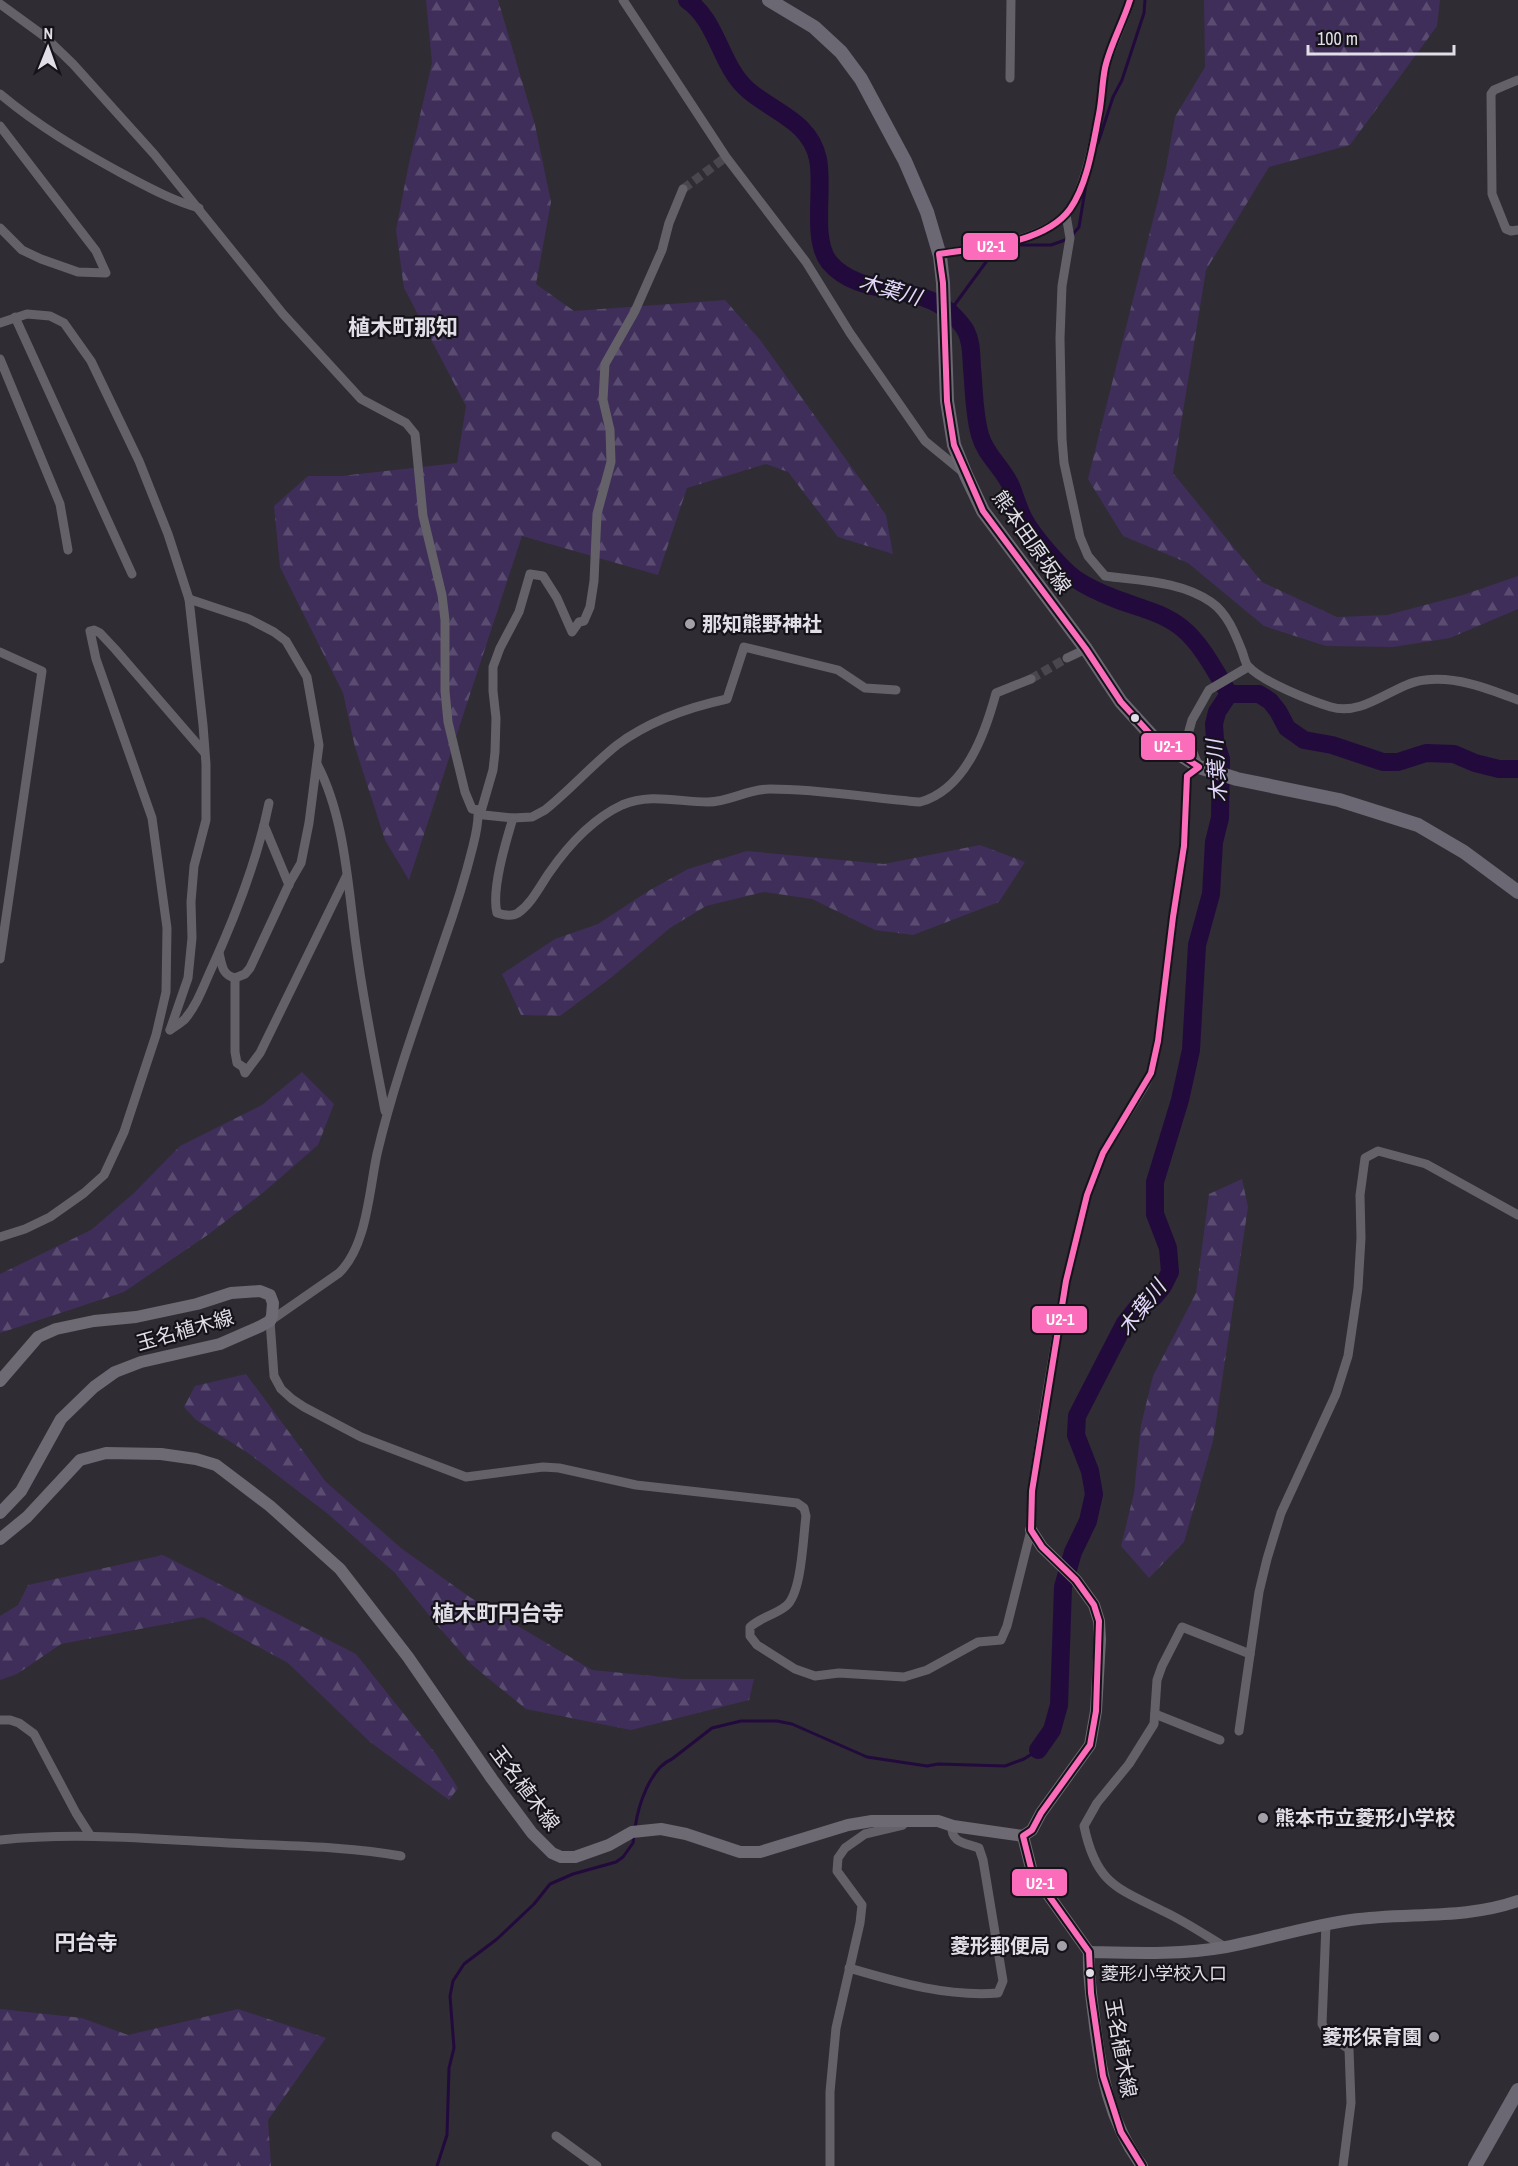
<svg xmlns="http://www.w3.org/2000/svg" width="1518" height="2166" font-family="'Archivo Narrow','Noto Sans JP',sans-serif">
<style>
.forest{fill:url(#forest-firs)}
.lines{fill:none;stroke-linecap:round;stroke-linejoin:round}
.stream{stroke:#230a3d;stroke-width:3}
.river{stroke:#230a3d;stroke-width:18}
.street-tunnel{stroke:#4a474f;stroke-width:9;stroke-dasharray:9 4.5;stroke-linecap:butt}
.street{stroke:#646268;stroke-width:9}
.secondary{stroke:#6d6a73;stroke-width:12}
.primary{stroke:#6b6773;stroke-width:14}
.bus-1-casing{stroke:#151319;stroke-width:10}
.bus-1{stroke:#fb6dba;stroke-width:6}
.poi-dot{fill:#a3a0a9;stroke:#151319;stroke-width:2}
.bus-dot{fill:#e1dee8;stroke:#151319;stroke-width:2}
.labels{text-anchor:middle;stroke-width:4.5;stroke-linejoin:round;paint-order:stroke}
.bus-label{font-size:18px;fill:#e1dee8;stroke:#151319;text-anchor:start}
.street-label{font-size:20px;fill:#e1dee8;stroke:#151319}
.poi-label{font-size:20px;font-weight:bold;fill:#e1dee8;stroke:#151319;text-anchor:start}
.water-label{font-size:21px;font-style:italic;fill:#e4d8fc;stroke:#151319}
.neighbourhood-label{font-size:21px;font-weight:bold;fill:#e1dee8;stroke:#151319}
.quarter-label{font-size:22px;font-weight:bold;fill:#e1dee8;stroke:#151319}
.line-badge{stroke:#151319;stroke-width:2}
.badge-label{font-size:16px;text-anchor:middle;font-weight:bold;fill:#fff}
</style>
<defs>
<pattern id="forest-firs" width="22" height="20" patternUnits="userSpaceOnUse" patternTransform="scale(1.5)"><rect width="22" height="20" fill="#3f2e59"/><path d="M5 1l3.5 6h-7zM16 11l3.5 6h-7z" fill="#5a4c71"/></pattern>
</defs>
<rect width="100%" height="100%" fill="#2f2c34"/>
<g class="forest">
<path d="M426 0H498L535 125 551 202 536 284 574 311 725 300 761 341 886 515 893 554 838 537 788 472 766 464 687 488 658 575 522 536 409 880 385 840 355 747 343 693 280 567 274 506 308 476H341L457 463 466 406 404 288 396 230 408 168 432 63Z"/>
<path d="M1204 0H1440L1437 26 1350 145 1269 167 1206 270 1173 473 1262 582 1337 617 1387 615 1463 595 1518 576V609L1450 638 1393 647 1326 646 1264 626 1188 563 1123 536 1088 479 1166 168 1175 117 1205 67Z"/>
<path d="M980 845 1025 862 999 902 913 935 875 930 812 899 764 892 706 906 670 928 612 977 560 1016 521 1015 502 974 555 939 598 924 650 890 688 869 747 851 884 864Z"/>
<path d="M302 1072 334 1104 318 1145 264 1192 209 1234 124 1292 0 1333V1274L91 1230 134 1193 180 1146 262 1105Z"/>
<path d="M1242 1179 1248 1207 1213 1441 1184 1542 1149 1578 1121 1546 1134 1493 1141 1425 1153 1376 1196 1293 1209 1194Z"/>
<path d="M246 1374 326 1482 401 1548 471 1598 592 1670 683 1679H754L749 1700 631 1730 526 1709 472 1665 437 1625 394 1572 328 1514 248 1453 196 1420 184 1407 195 1386Z"/>
<path d="M163 1555 356 1654 436 1754 458 1788 449 1800 370 1742 288 1663 203 1617 61 1644 17 1674 0 1680V1616L18 1605 28 1585Z"/>
<path d="M0 2009 82 2018 128 2035 238 2009 326 2038 268 2120 271 2166H0Z"/>
</g>
<g class="lines">
<g class="stream">
<path d="M1098 143 1113 97 1122 80 1144 13 1145 0"/>
<path d="M1073 234 1079 227 1086 184"/>
<path d="M950 311 986 262 996 253 1012 245H1051L1068 239"/>
<path d="M635 1828C638 1806 650 1768 672 1759L712 1728 741 1721H777L792 1724 867 1757 927 1766 938 1764 1005 1766 1024 1759 1038 1750"/>
<path d="M437 2166 447 2135 449 2068 454 2048 450 1996 453 1981 464 1964 497 1939 534 1904 550 1884 573 1874 616 1862 623 1857 633 1843 634 1834"/>
</g>
<g class="river">
<path d="M687 0C718 21 720 66 748 90 773 112 810 121 818 159 824 188 811 239 829 262 860 299 917 282 951 313 956 318 963 325 966 331 972 343 971 355 972 368 974 389 974 415 980 435 985 454 1001 466 1010 484 1015 495 1018 508 1024 519 1033 536 1062 570 1077 580 1089 588 1103 594 1116 599 1139 608 1162 612 1182 628 1201 643 1216 672 1229 694L1217 712 1214 724 1215 740 1221 759 1220 818 1214 842 1211 894 1197 945 1191 1050 1180 1100 1155 1182V1214L1168 1248 1170 1272 1163 1286 1154 1297 1140 1304 1125 1323 1077 1416 1076 1435 1090 1471 1094 1494 1088 1521 1073 1552 1063 1587 1059 1705 1052 1730 1038 1750"/>
<path d="M1229 694H1259L1270 701 1278 711 1287 728 1304 740 1332 745 1383 762H1398L1426 753 1454 754 1475 763 1499 769H1518"/>
</g>
<g class="street-tunnel">
<path d="M683 189 726 157"/>
<path d="M1031 679 1067 658"/>
</g>
<g class="street">
<path d="M623 0 726 157 806 262 850 333 925 441 964 473"/>
<path d="M0 4 44 36 73 64 154 154 283 314 361 399 406 423 415 434 423 516 442 595 445 620V691L448 722 465 792 472 809 478 810 484 815 513 818 532 817 545 810C570 790 592 765 617 745 648 722 690 707 727 699L744 647 838 670 865 688 896 690"/>
<path d="M1010 78 1011 0"/>
<path d="M1518 80 1494 90 1491 94 1492 194 1506 229 1511 231 1518 230"/>
<path d="M0 94C38 126 79 150 123 174 148 187 171 200 199 208"/>
<path d="M0 126 96 251 106 273 78 272 41 259 22 250 0 228"/>
<path d="M683 189 669 223 662 250 635 311 605 364 603 400 610 430 611 462 597 514 594 581 590 607 584 621 579 622 572 632 557 598 543 576 530 574 519 612 500 648 493 667V691L496 718 495 752 493 770 482 808 478 810C479 822 476 834 473 846 465 878 455 910 444 941 420 1012 394 1081 377 1154 369 1191 367 1246 339 1273L270 1321 274 1376 281 1389 292 1399 304 1407 361 1437 466 1477 543 1467 559 1468 636 1485 797 1503 804 1508 806 1516C803 1537 802 1593 786 1606 775 1615 761 1617 750 1627V1636L757 1645 795 1669 815 1676 839 1673 904 1677 927 1670 978 1642 1001 1640 1007 1626 1031 1530 1032 1491 1047 1392 1066 1281 1087 1195 1103 1153 1144 1087 1151 1073 1158 1041 1173 917 1184 846 1187 776 1199 767 1187 738 1192 720 1209 690 1248 667"/>
<path d="M1066 215 1070 238 1062 286 1060 338 1062 439 1064 463 1080 537 1088 556 1105 576C1141 581 1180 581 1211 602 1227 613 1235 633 1242 651 1244 656 1245 664 1249 667 1263 682 1311 701 1331 707 1365 717 1394 683 1425 680 1457 676 1489 689 1518 700"/>
<path d="M939 254C976 248 1036 243 1064 216 1083 199 1094 139 1099 114 1102 99 1102 83 1105 68 1111 45 1124 24 1130 0"/>
<path d="M15 317 132 574"/>
<path d="M0 323 27 314 50 316 64 323 91 361 139 461 168 534 189 599 203 725 206 764V820L194 866 191 902 192 938 188 978 170 1030"/>
<path d="M0 359 60 504 68 550"/>
<path d="M189 599 249 619 274 632 286 641 307 677 319 745 309 823 301 863 290 882 250 968 245 974 235 978C222 975 222 965 219 953"/>
<path d="M0 652 42 671 0 959"/>
<path d="M1067 658 1086 649"/>
<path d="M317 764C346 819 348 891 357 952 364 1005 375 1058 385 1111"/>
<path d="M513 818C506 841 491 890 497 913 504 915 512 917 518 913 532 903 540 886 549 873 567 847 592 819 622 805 650 793 679 802 708 802 729 802 748 789 770 789 820 789 870 798 920 802 965 790 985 734 996 693L1031 679"/>
<path d="M264 825 289 885"/>
<path d="M235 978V1052L237 1063 243 1067 245 1073 260 1053 346 877"/>
<path d="M170 1030C175 1026 181 1023 185 1019 196 1006 202 990 209 974 234 920 257 862 269 803"/>
<path d="M0 1237 25 1229 50 1217 84 1193 104 1175 124 1132 156 1035 166 992 167 928 152 818 96 659 90 631 94 630 100 633 115 649 204 752"/>
<path d="M1155 1714 1220 1740"/>
<path d="M0 1720H10L19 1723 34 1734 76 1813 90 1835"/>
<path d="M1239 1731 1259 1592 1267 1559 1281 1513 1336 1394 1348 1356 1358 1288 1361 1238 1360 1195 1365 1158 1378 1151 1426 1164 1518 1215"/>
<path d="M0 1840C76 1832 152 1839 228 1843 285 1846 346 1846 401 1856"/>
<path d="M1326 1924 1322 2024 1330 2037 1349 2049 1351 2103 1343 2166"/>
<path d="M1225 1947C1205 1935 1186 1922 1165 1912 1117 1888 1096 1884 1084 1826L1097 1803 1129 1764 1154 1724 1157 1680 1162 1666 1182 1627 1250 1654"/>
<path d="M849 1968C897 1982 947 1997 998 1993L1003 1981 983 1860 979 1848C966 1843 950 1843 952 1825"/>
<path d="M556 2136 597 2166"/>
<path d="M830 2166V2092L836 2028 860 1923 862 1905 837 1871 838 1858 845 1848 865 1834 903 1825"/>
</g>
<g class="secondary">
<path d="M0 1381 38 1337 56 1329 94 1321 136 1317 197 1304 231 1293 260 1291 270 1295 273 1303 272 1316 270 1321 261 1326 220 1344 141 1362 115 1372 94 1387 61 1419 21 1491 0 1513"/>
<path d="M0 1539 27 1517 80 1460 106 1453 161 1454 196 1459 216 1465 270 1506 340 1569 408 1657 492 1779 532 1833 552 1853 561 1857H575L609 1845 632 1832 661 1829 686 1834 740 1852H760L848 1825 872 1821H938L953 1826 1023 1836"/>
<path d="M1023 1836 1032 1872 1089 1952C1088 1974 1091 1995 1094 2017 1100 2070 1109 2122 1142 2166"/>
<path d="M1023 1836 1032 1830 1041 1813 1090 1745 1096 1711 1100 1640 1099 1621 1094 1605 1076 1580 1042 1547 1031 1530"/>
<path d="M1089 1952C1134 1953 1181 1955 1226 1947 1268 1939 1309 1926 1351 1920 1407 1912 1464 1920 1518 1901"/>
</g>
<g class="primary">
<path d="M769 0 814 27 841 52 861 79 905 161 927 212 940 256 943 283 947 401 954 445 966 475 983 511 1086 649 1121 702 1152 736 1199 767 1237 779 1339 800 1418 825 1464 852 1518 892"/>
<path d="M1475 2166 1518 2090"/>
</g>
<defs>
<path id="bus-1" d="M1130 0C1123 23 1110 45 1105 68 1102 83 1102 99 1099 114 1093 144 1088 183 1070 209 1045 244 978 248 939 254L943 283 947 401 954 445 983 511 1086 649 1121 702 1152 736 1199 767 1187 776 1184 846 1173 917 1158 1041 1151 1073 1103 1153 1087 1195 1066 1281 1032 1491 1031 1530 1042 1547 1076 1580 1094 1605 1099 1621 1096 1711 1090 1745 1041 1813 1032 1830 1023 1836 1032 1872 1089 1952 1091 1993 1103 2076 1121 2132 1142 2166"/>
</defs>
<use href="#bus-1" class="bus-1-casing"/>
<use href="#bus-1" class="bus-1"/>
</g>
<g class="poi-dot">
<circle cx="690" cy="624" r="6"/>
<circle cx="1263" cy="1818" r="6"/>
<circle cx="1062" cy="1946" r="6"/>
<circle cx="1434" cy="2037" r="6"/>
</g>
<g class="bus-dot">
<circle cx="1135" cy="718" r="5"/>
<circle cx="1090" cy="1973" r="5"/>
</g>
<g class="labels">
<g class="bus-label">
<text x="1101" y="1980">菱形小学校入口</text>
</g>
<g class="street-label">
<text transform="translate(1032 542) rotate(55)" y="7">熊本田原坂線</text>
<text transform="translate(185 1330) rotate(-16)" y="7">玉名植木線</text>
<text transform="translate(525 1788) rotate(53)" y="7">玉名植木線</text>
<text transform="translate(1121 2048) rotate(80)" y="7">玉名植木線</text>
</g>
<g class="poi-label">
<text x="702" y="631">那知熊野神社</text>
<text x="1275" y="1825">熊本市立菱形小学校</text>
<text x="1050" y="1953" text-anchor="end">菱形郵便局</text>
<text x="1422" y="2044" text-anchor="end">菱形保育園</text>
</g>
<g class="water-label">
<text transform="translate(890 290) rotate(16)" y="7">木葉川</text>
<text transform="translate(1217 771) rotate(-94)" y="7">木葉川</text>
<text transform="translate(1142 1308) rotate(-52)" y="7">木葉川</text>
</g>
<g class="neighbourhood-label">
<text x="86" y="1950">円台寺</text>
</g>
<g class="quarter-label">
<text x="403" y="335">植木町那知</text>
<text x="498" y="1621">植木町円台寺</text>
</g>
</g>
<g class="line-badge">
<rect x="962" y="232" width="57" height="29" rx="6" fill="#fb6dba"/>
<rect x="1140" y="732" width="56" height="29" rx="6" fill="#fb6dba"/>
<rect x="1031" y="1305" width="57" height="29" rx="6" fill="#fb6dba"/>
<rect x="1011" y="1868" width="57" height="29" rx="6" fill="#fb6dba"/>
</g>
<g class="badge-label">
<text x="991" y="252">U2-1</text>
<text x="1168" y="752">U2-1</text>
<text x="1060" y="1325">U2-1</text>
<text x="1040" y="1889">U2-1</text>
</g>
<g transform="translate(48 48) rotate(1)" stroke="#151319" stroke-width="4.5" paint-order="stroke">
<path d="M0-4.5L10 22L0 15L-10 22Z" fill="#e1dee8"/>
<text y="-9" font-size="16" font-weight="bold" text-anchor="middle" fill="#e1dee8">N</text>
</g>
<path d="M1308 45v9h146v-9" fill="none" stroke="#e1dee8" stroke-width="3"/>
<text x="1317" y="45" font-size="18" fill="#e1dee8" stroke="#151319" stroke-width="4.5" paint-order="stroke">100 m</text>
</svg>
